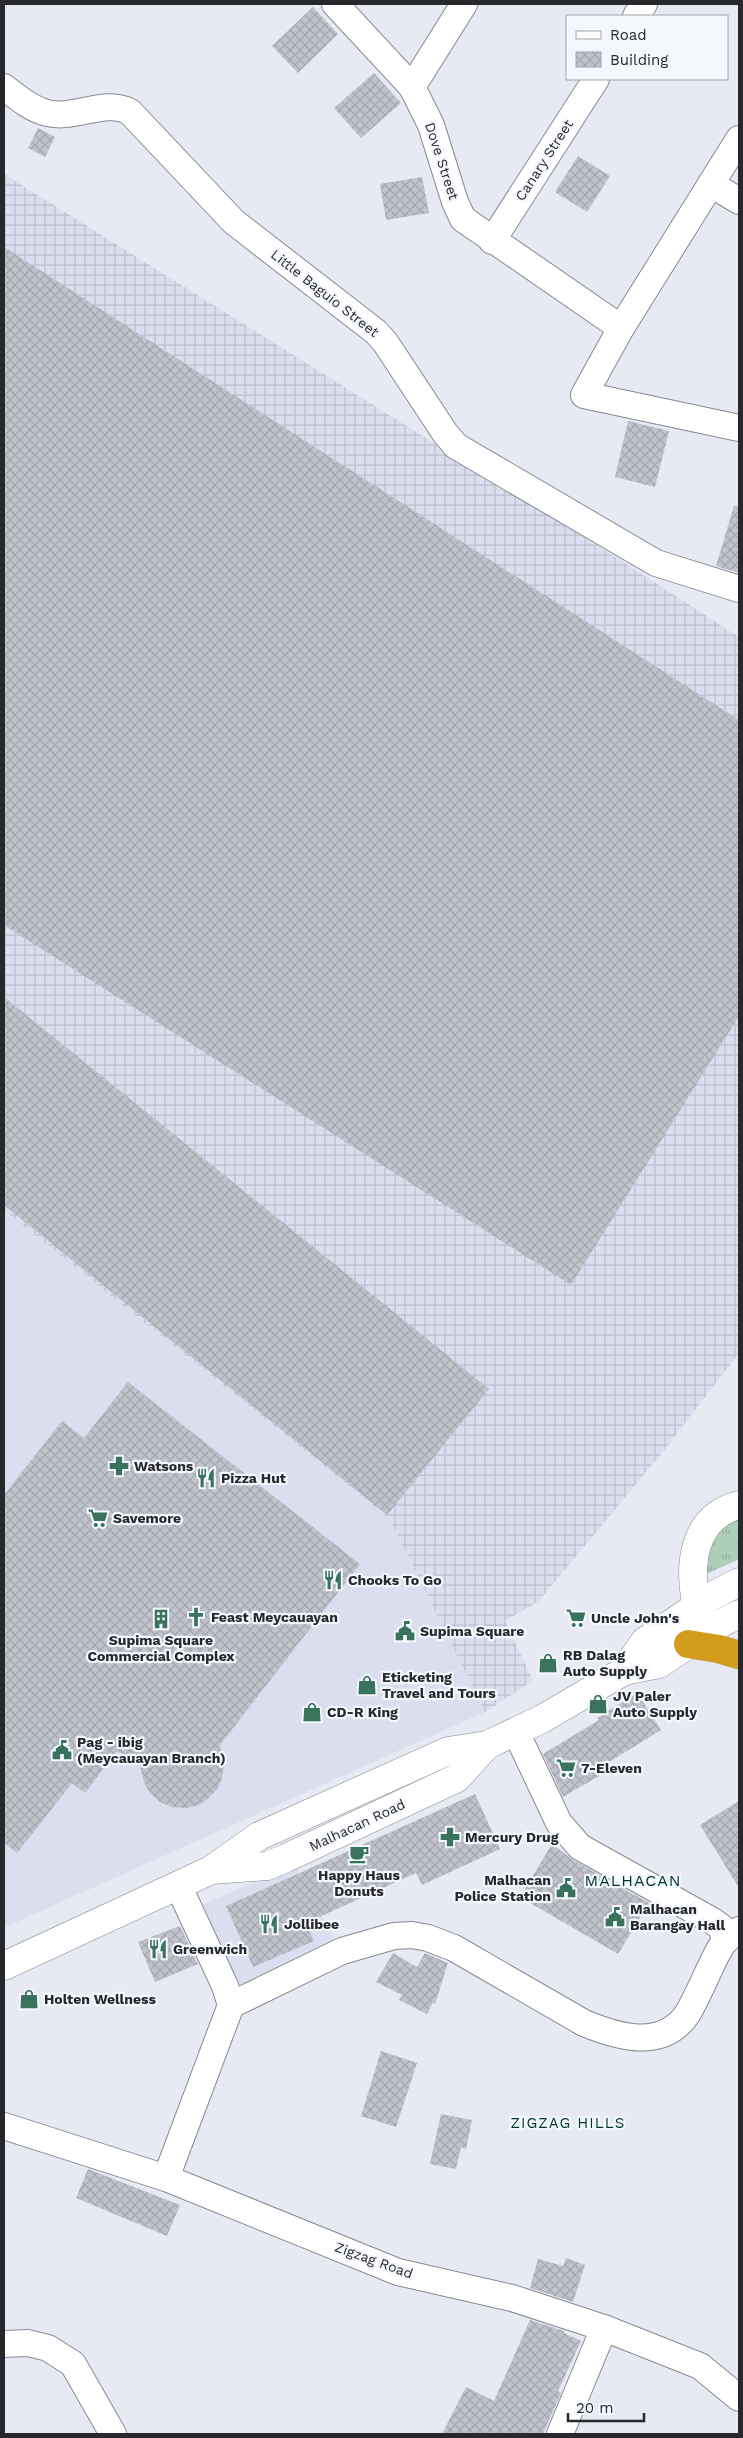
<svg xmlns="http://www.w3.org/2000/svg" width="743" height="2438" font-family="'Work Sans',sans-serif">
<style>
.built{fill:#dadeef}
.industrial{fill:url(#industrial-grid)}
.grass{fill:url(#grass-tufts)}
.building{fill:url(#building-cross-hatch)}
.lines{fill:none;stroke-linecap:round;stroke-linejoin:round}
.minor-casing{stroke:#878a93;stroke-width:28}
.secondary-casing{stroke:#878a93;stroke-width:29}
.motorway-casing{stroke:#c7c7c8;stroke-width:29}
.minor{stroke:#fff;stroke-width:26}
.secondary{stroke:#fff;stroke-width:28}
.motorway{stroke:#d29c1c;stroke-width:28}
.labels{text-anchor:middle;stroke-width:4.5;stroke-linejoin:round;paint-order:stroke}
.street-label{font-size:14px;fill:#27282b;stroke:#f5f7ff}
.poi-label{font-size:14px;font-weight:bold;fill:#27282b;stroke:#f5f7ff;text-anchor:start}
.neighbourhood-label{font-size:15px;letter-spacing:1px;fill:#003424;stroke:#f5f7ff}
.quarter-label{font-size:16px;letter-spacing:1px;fill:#003424;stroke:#f5f7ff}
</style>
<defs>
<pattern id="industrial-grid" width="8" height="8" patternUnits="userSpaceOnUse" patternTransform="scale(1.25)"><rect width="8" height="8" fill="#dadeef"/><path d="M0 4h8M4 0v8" fill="none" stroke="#bbbecd"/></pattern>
<pattern id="grass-tufts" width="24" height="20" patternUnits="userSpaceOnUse" patternTransform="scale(1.25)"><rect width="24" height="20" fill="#adceb8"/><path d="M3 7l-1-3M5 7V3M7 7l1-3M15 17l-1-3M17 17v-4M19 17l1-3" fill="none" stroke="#95b19e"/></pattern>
<pattern id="building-cross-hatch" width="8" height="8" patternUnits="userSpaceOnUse" patternTransform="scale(1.25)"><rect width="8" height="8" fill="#c0c3cc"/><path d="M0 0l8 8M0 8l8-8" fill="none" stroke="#a5a8af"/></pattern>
</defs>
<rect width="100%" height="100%" fill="#e7e9f3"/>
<g class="built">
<path d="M4 1210 389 1518 485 1712 5 1927 4 1924Z"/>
<path d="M295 1865 336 1943 240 1987 203 1904Z"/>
</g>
<path class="industrial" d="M4 174 589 540 739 637V1353L665 1449 539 1601 505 1621 533 1681 485 1712 389 1518 4 1210Z"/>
<path class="grass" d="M739 1511V1559L700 1577 712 1534Z"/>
<g class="building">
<path d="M313 7 338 34 298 73 272 46Z"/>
<path d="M374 73 401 103 361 138 334 108Z"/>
<path d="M38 128 55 137 45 157 28 148Z"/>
<path d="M578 156 610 176 587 212 555 192Z"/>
<path d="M422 177 429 213 386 220 380 184Z"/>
<path d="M4 247 739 720V1016L571 1285 4 925Z"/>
<path d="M628 421 669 431 655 487 615 477Z"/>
<path d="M734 506 739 507V573L716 566Z"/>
<path d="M4 997 489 1389 387 1515 4 1205Z"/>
<path d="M128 1382 360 1564 220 1745 224 1766 222 1778 217 1789 209 1798 199 1805 186 1808 172 1807 160 1802 150 1793 144 1782 140 1766 117 1751 85 1793 72 1783 17 1853 4 1843V1495L62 1421 84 1438Z"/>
<path d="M637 1693 661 1730 606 1764 609 1770 563 1797 543 1754 599 1720 597 1718Z"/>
<path d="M475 1794 500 1849 422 1885 416 1873 306 1923 314 1941 253 1967 226 1906Z"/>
<path d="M739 1801V1888L700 1825Z"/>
<path d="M552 1844 573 1860 649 1903 618 1954 520 1897Z"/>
<path d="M180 1926 198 1964 155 1982 138 1942Z"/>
<path d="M393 1953 417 1967 425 1953 448 1963 435 2004 433 2002 427 2014 399 2000 402 1995 376 1982Z"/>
<path d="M381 2051 417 2063 396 2127 361 2116Z"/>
<path d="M441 2114 472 2120 466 2149 461 2147 456 2169 430 2164Z"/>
<path d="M88 2169 180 2205 167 2236 76 2198Z"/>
<path d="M566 2258 585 2265 573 2302 530 2288 538 2259 563 2266Z"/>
<path d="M530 2320 564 2331V2333L581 2341 558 2391 561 2393 543 2434H442L466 2387 494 2401Z"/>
</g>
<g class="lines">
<defs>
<g id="minor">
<path d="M335 4 412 87 431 125 455 202 463 219 621 328"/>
<path d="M636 16 644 4"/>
<path d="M4 87C17 97 31 109 47 113 74 120 106 98 130 112L234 222 376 332 385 342 445 433 456 446 656 563 739 589"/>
<path d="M412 87 464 4"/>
<path d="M739 139 621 328 584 395 739 428"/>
<path d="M711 184 739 201"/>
<path d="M492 241 596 79"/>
<path d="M516 1732 559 1823 580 1847 711 1920 721 1927 725 1938"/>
<path d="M231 2005 342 1951 394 1936 412 1935 428 1938 454 1948 584 2023C618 2037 663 2051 688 2013 696 1999 703 1983 710 1968 719 1950 721 1941 739 1930"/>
<path d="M4 2126 166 2178 398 2272 512 2298 604 2328 700 2366 739 2398"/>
<path d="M166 2178 231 2005 225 1986 178 1885"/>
<path d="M4 2344 28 2343 48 2348 73 2364 113 2434"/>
<path d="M560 2434 604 2328"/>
</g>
<g id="secondary">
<path d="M697 1606C688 1566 692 1517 739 1505"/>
<path d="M624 1671 659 1664 721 1623 739 1614"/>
<path d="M212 1870 267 1866 286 1858 457 1778 487 1745"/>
<path d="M4 1966 211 1870 259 1836 448 1751 487 1745 542 1719 624 1671 645 1641 712 1596 739 1582"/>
</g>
<path id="motorway" d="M688 1644 719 1649 739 1655"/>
</defs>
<use href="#minor" class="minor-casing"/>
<use href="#secondary" class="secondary-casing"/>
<use href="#motorway" class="motorway-casing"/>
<use href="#minor" class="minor"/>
<use href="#secondary" class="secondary"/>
<use href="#motorway" class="motorway"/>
</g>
<defs>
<symbol id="pharmacy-bare" viewBox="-9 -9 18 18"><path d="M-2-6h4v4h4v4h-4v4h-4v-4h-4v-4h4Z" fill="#39735c" stroke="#f5f7ff" stroke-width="2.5" paint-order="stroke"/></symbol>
<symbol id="restaurant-bare" viewBox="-9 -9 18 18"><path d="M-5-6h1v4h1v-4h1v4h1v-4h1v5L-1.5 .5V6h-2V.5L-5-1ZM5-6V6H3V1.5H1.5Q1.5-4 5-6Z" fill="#39735c" stroke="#f5f7ff" stroke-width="2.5" paint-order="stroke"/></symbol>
<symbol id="supermarket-bare" viewBox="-9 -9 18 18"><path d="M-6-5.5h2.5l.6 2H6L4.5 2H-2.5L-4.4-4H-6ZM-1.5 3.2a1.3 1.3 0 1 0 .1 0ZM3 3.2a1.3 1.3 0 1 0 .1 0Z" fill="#39735c" stroke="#f5f7ff" stroke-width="2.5" paint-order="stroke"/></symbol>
<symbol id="church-bare" viewBox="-9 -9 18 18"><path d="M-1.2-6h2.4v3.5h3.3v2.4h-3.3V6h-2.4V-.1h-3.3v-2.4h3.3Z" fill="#39735c" stroke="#f5f7ff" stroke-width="2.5" paint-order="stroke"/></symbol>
<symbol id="building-bare" viewBox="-9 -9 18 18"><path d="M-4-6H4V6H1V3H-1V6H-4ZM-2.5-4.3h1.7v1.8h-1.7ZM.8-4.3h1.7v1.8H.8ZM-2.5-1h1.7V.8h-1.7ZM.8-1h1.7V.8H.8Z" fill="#39735c" stroke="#f5f7ff" stroke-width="2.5" paint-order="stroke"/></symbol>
<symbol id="civic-bare" viewBox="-9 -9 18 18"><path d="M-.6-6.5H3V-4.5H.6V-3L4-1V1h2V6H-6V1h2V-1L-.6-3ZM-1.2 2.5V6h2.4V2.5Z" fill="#39735c" stroke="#f5f7ff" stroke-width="2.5" paint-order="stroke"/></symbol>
<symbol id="shop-bare" viewBox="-9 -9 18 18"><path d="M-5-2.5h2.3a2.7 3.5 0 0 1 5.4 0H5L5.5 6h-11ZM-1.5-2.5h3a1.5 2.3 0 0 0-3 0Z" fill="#39735c" stroke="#f5f7ff" stroke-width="2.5" paint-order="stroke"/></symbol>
<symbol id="cafe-bare" viewBox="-9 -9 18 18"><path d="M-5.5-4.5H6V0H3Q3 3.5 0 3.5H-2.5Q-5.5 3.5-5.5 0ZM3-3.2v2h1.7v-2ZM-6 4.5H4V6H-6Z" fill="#39735c" stroke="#f5f7ff" stroke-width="2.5" paint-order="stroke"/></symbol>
</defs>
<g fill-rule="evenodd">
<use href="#pharmacy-bare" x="105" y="1452" width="28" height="28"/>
<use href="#restaurant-bare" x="192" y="1464" width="28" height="28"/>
<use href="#supermarket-bare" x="84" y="1504" width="28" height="28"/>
<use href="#restaurant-bare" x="319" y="1566" width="28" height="28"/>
<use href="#church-bare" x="182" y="1603" width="28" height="28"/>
<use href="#supermarket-bare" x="562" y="1604" width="28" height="28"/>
<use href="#building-bare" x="147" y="1605" width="28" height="28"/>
<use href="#civic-bare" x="391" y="1617" width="28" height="28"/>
<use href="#shop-bare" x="534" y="1649" width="28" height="28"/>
<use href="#shop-bare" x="353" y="1671" width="28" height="28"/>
<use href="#shop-bare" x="584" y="1690" width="28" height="28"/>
<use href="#shop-bare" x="298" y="1698" width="28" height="28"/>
<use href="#civic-bare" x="48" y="1736" width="28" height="28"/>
<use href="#supermarket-bare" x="552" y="1754" width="28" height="28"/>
<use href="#pharmacy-bare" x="436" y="1823" width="28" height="28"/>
<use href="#cafe-bare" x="345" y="1840" width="28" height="28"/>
<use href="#civic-bare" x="552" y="1874" width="28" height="28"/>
<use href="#civic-bare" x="601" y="1903" width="28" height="28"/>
<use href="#restaurant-bare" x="255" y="1910" width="28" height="28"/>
<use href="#restaurant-bare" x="144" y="1935" width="28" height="28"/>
<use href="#shop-bare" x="15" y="1985" width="28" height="28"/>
</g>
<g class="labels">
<g class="street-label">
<text transform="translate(544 160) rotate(-57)" y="5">Canary Street</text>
<text transform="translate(442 161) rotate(72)" y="5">Dove Street</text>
<text transform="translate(325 293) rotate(38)" y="5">Little Baguio Street</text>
<text transform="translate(357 1825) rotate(-25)" y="5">Malhacan Road</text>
<text transform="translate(374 2260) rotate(20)" y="5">Zigzag Road</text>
</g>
<g class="poi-label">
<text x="134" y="1471">Watsons</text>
<text x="221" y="1483">Pizza Hut</text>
<text x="113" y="1523">Savemore</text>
<text x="348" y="1585">Chooks To Go</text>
<text x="211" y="1622">Feast Meycauayan</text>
<text x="591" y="1623">Uncle John's</text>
<text x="420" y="1636">Supima Square</text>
<text x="161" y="1645" text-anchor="middle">Supima Square<tspan x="161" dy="16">Commercial Complex</tspan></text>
<text x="563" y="1660">RB Dalag<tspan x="563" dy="16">Auto Supply</tspan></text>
<text x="382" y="1682">Eticketing<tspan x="382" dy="16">Travel and Tours</tspan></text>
<text x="613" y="1701">JV Paler<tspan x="613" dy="16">Auto Supply</tspan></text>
<text x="327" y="1717">CD-R King</text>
<text x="77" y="1747">Pag - ibig<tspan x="77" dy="16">(Meycauayan Branch)</tspan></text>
<text x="581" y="1773">7-Eleven</text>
<text x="465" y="1842">Mercury Drug</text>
<text x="359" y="1880" text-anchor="middle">Happy Haus<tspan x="359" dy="16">Donuts</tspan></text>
<text x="551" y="1885" text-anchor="end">Malhacan<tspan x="551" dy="16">Police Station</tspan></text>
<text x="630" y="1914">Malhacan<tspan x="630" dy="16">Barangay Hall</tspan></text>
<text x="284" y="1929">Jollibee</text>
<text x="173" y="1954">Greenwich</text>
<text x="44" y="2004">Holten Wellness</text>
</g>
<g class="neighbourhood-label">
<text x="568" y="2128">ZIGZAG HILLS</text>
</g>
<g class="quarter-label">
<text x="633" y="1886">MALHACAN</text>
</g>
</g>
<rect width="743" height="2438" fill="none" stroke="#27282b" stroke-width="10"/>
<rect x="566" y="15" width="162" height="65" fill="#f5f7ff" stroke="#a3a4aa"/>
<rect x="576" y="31" width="25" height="8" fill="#ffffff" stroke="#a3a4aa"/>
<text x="610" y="40" font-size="15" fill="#27282b">Road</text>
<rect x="576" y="52" width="25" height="15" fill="url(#building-cross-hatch)" stroke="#a3a4aa"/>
<text x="610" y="65" font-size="15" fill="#27282b">Building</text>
<path d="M568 2413v8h76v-8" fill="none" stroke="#27282b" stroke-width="2.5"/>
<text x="576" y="2413" font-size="15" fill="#27282b" stroke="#f5f7ff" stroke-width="4" paint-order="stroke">20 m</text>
</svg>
